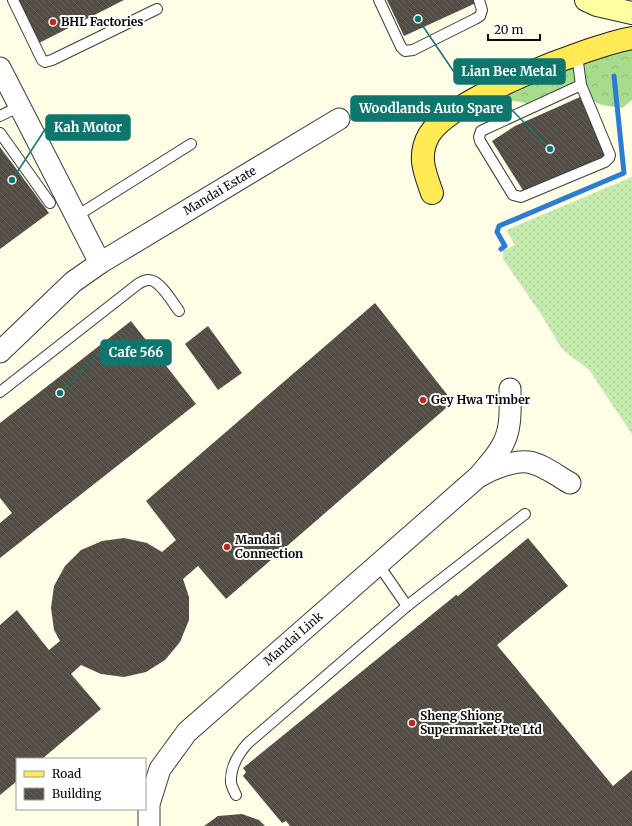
<svg xmlns="http://www.w3.org/2000/svg" width="632" height="826" font-family="Merriweather,serif">
<style>
.grass{fill:url(#grass-dots)}
.forest{fill:url(#forest-crowns)}
.lines{fill:none;stroke-linecap:round;stroke-linejoin:round}
.stream{stroke:#2a7dd5;stroke-width:5}
.building{fill:url(#building-back-hatch)}
.lane-casing{stroke:#3c3c3c;stroke-width:12}
.street-casing{stroke:#3c3c3c;stroke-width:23}
.secondary-casing{stroke:#2b2b2b;stroke-width:24}
.primary-casing{stroke:#1a1a1a;stroke-width:24}
.lane{stroke:#fff;stroke-width:10}
.street{stroke:#fff;stroke-width:21}
.secondary{stroke:#feffa1;stroke-width:22}
.primary{stroke:#ffea56;stroke-width:22}
.poi-dot{fill:#c0271b;stroke:#fff;stroke-width:1.5}
.labels{text-anchor:middle;stroke-width:4;stroke-linejoin:round;paint-order:stroke}
.poi-label{font-size:12px;font-weight:bold;fill:#090909;stroke:#fff;text-anchor:start}
.street-label{font-size:12px;fill:#090909;stroke:#fff}
.leader{fill:none;stroke:#0f766e;stroke-width:1.5}
.callout-dot{fill:#0f766e;stroke:#fff;stroke-width:1.5}
.callout{fill:#0f766e;stroke:#0f766e;stroke-width:1.5}
.callout-label{font-size:13px;text-anchor:middle;font-weight:bold;fill:#fff}
</style>
<defs>
<pattern id="grass-dots" width="8" height="8" patternUnits="userSpaceOnUse"><rect width="8" height="8" fill="#c6ebae"/><path d="M2 2h.1M6 6h.1" fill="none" stroke="#a9c894" stroke-width="1.8" stroke-linecap="round"/></pattern>
<pattern id="forest-crowns" width="20" height="18" patternUnits="userSpaceOnUse"><rect width="20" height="18" fill="#a7dc8d"/><path d="M2 6a3 3 0 1 1 6 0M12 15a3 3 0 1 1 6 0" fill="none" stroke="#8ebb78"/></pattern>
<pattern id="building-back-hatch" width="6" height="6" patternUnits="userSpaceOnUse"><rect width="6" height="6" fill="#534c45"/><path d="M-1 5l2 2M0 0l6 6M5-1l2 2" fill="none" stroke="#67615b"/></pattern>
</defs>
<rect width="100%" height="100%" fill="#fffde6"/>
<path class="grass" d="M632 177V434L589 370 562 349 541 314 503 259V251L515 245 506 230Z"/>
<path class="forest" d="M632 48V100L622 108 602 105 574 92 537 109 522 102 505 100 504 92 557 69Z"/>
<g class="lines">
<path class="stream" d="M501 249 505 246 497 232 499 226 624 173 614 76"/>
</g>
<g class="building">
<path d="M14 0H124L37 44Z"/>
<path d="M387 0H475L476 3 404 36Z"/>
<path d="M580 97 606 156 524 192 492 141 515 126Z"/>
<path d="M0 147 49 213 0 249Z"/>
<path d="M375 303 453 402 226 599 198 566 183 579 189 597V620L180 642 165 660 146 672 124 677 101 674 81 665 71 674 101 709 42 759H17V781L0 795V625L17 610 49 650 60 641 54 630 51 608 54 586 65 566 81 550 102 541 124 538 147 543 162 552 176 540 146 501Z"/>
<path d="M131 321 196 404 0 558V523L12 513 0 498V423Z"/>
<path d="M208 326 242 373 218 390 185 344Z"/>
<path d="M528 538 568 586 497 645 613 786 632 770V826H290L286 821 282 823 243 776 246 772 243 768 456 595 458 596Z"/>
<path d="M242 814 259 820 265 826H204L218 816Z"/>
</g>
<g class="lines">
<defs>
<g id="lane">
<path d="M13 0 42 60 45 62 52 60 157 9"/>
<path d="M379 0 401 47 405 51 413 50 475 19 480 16 482 10 479 0"/>
<path d="M577 55 581 85 610 155 609 158 605 162 521 197 513 195 480 141 479 137 481 131 581 85"/>
<path d="M0 116 20 106"/>
<path d="M0 133 50 203"/>
<path d="M75 217 191 144"/>
<path d="M0 392 138 284C141 282 145 280 149 280 160 280 173 303 179 311"/>
<path d="M378 564 407 606"/>
<path d="M236 795C234 791 232 787 231 783 230 767 238 754 248 743L407 606 525 514"/>
</g>
<g id="street">
<path d="M0 68 100 263"/>
<path id="s1" d="M0 352 73 282 100 263 339 119"/>
<path d="M480 476C492 469 514 460 528 462 543 464 557 476 570 483"/>
<path id="s2" d="M149 826V804L160 769 187 732 479 476C487 466 497 456 503 444 512 427 510 407 510 389"/>
</g>
<path id="secondary" d="M586 0 597 5 632 13"/>
<path id="primary" d="M432 193C425 173 417 156 429 135 451 98 589 46 632 38"/>
</defs>
<use href="#lane" class="lane-casing"/>
<use href="#street" class="street-casing"/>
<use href="#secondary" class="secondary-casing"/>
<use href="#primary" class="primary-casing"/>
<use href="#lane" class="lane"/>
<use href="#street" class="street"/>
<use href="#secondary" class="secondary"/>
<use href="#primary" class="primary"/>
</g>
<g class="poi-dot">
<circle cx="53" cy="22" r="4"/>
<circle cx="423" cy="400" r="4"/>
<circle cx="227" cy="547" r="4"/>
<circle cx="412" cy="723" r="4"/>
</g>
<g class="labels">
<g class="poi-label">
<text x="61" y="26">BHL Factories</text>
<text x="431" y="404">Gey Hwa Timber</text>
<text x="235" y="544">Mandai<tspan x="235" dy="14">Connection</tspan></text>
<text x="420" y="720">Sheng Shiong<tspan x="420" dy="14">Supermarket Pte Ltd</tspan></text>
</g>
<g class="street-label">
<text dy="4" stroke="none"><textPath href="#s1" startOffset="274">Mandai Estate</textPath></text>
<text dy="4" stroke="none"><textPath href="#s2" startOffset="246">Mandai Link</textPath></text>
</g>
</g>
<path class="leader" d="M418 19L454 72M550 149L511 109M12 180L46 128M60 393L101 352"/>
<g class="callout-dot">
<circle cx="418" cy="19" r="4"/>
<circle cx="550" cy="149" r="4"/>
<circle cx="12" cy="180" r="4"/>
<circle cx="60" cy="393" r="4"/>
</g>
<g class="callout">
<rect x="454" y="59" width="111" height="25" rx="4"/>
<rect x="351" y="96" width="160" height="25" rx="4"/>
<rect x="46" y="115" width="84" height="25" rx="4"/>
<rect x="101" y="340" width="70" height="25" rx="4"/>
</g>
<g class="callout-label">
<text x="509" y="76">Lian Bee Metal</text>
<text x="431" y="113">Woodlands Auto Spare</text>
<text x="88" y="132">Kah Motor</text>
<text x="136" y="357">Cafe 566</text>
</g>
<rect x="16" y="758" width="130" height="52" fill="#ffffff" stroke="#9d9d9d"/>
<rect x="24" y="771" width="20" height="6" fill="#ffea56" stroke="#9d9d9d"/>
<text x="52" y="778" font-size="12" fill="#090909">Road</text>
<rect x="24" y="788" width="20" height="12" fill="url(#building-back-hatch)" stroke="#9d9d9d"/>
<text x="52" y="798" font-size="12" fill="#090909">Building</text>
<path d="M488 34v6h52v-6" fill="none" stroke="#090909" stroke-width="2"/>
<text x="494" y="34" font-size="12" fill="#090909" stroke="#ffffff" stroke-width="3" paint-order="stroke">20 m</text>
</svg>
